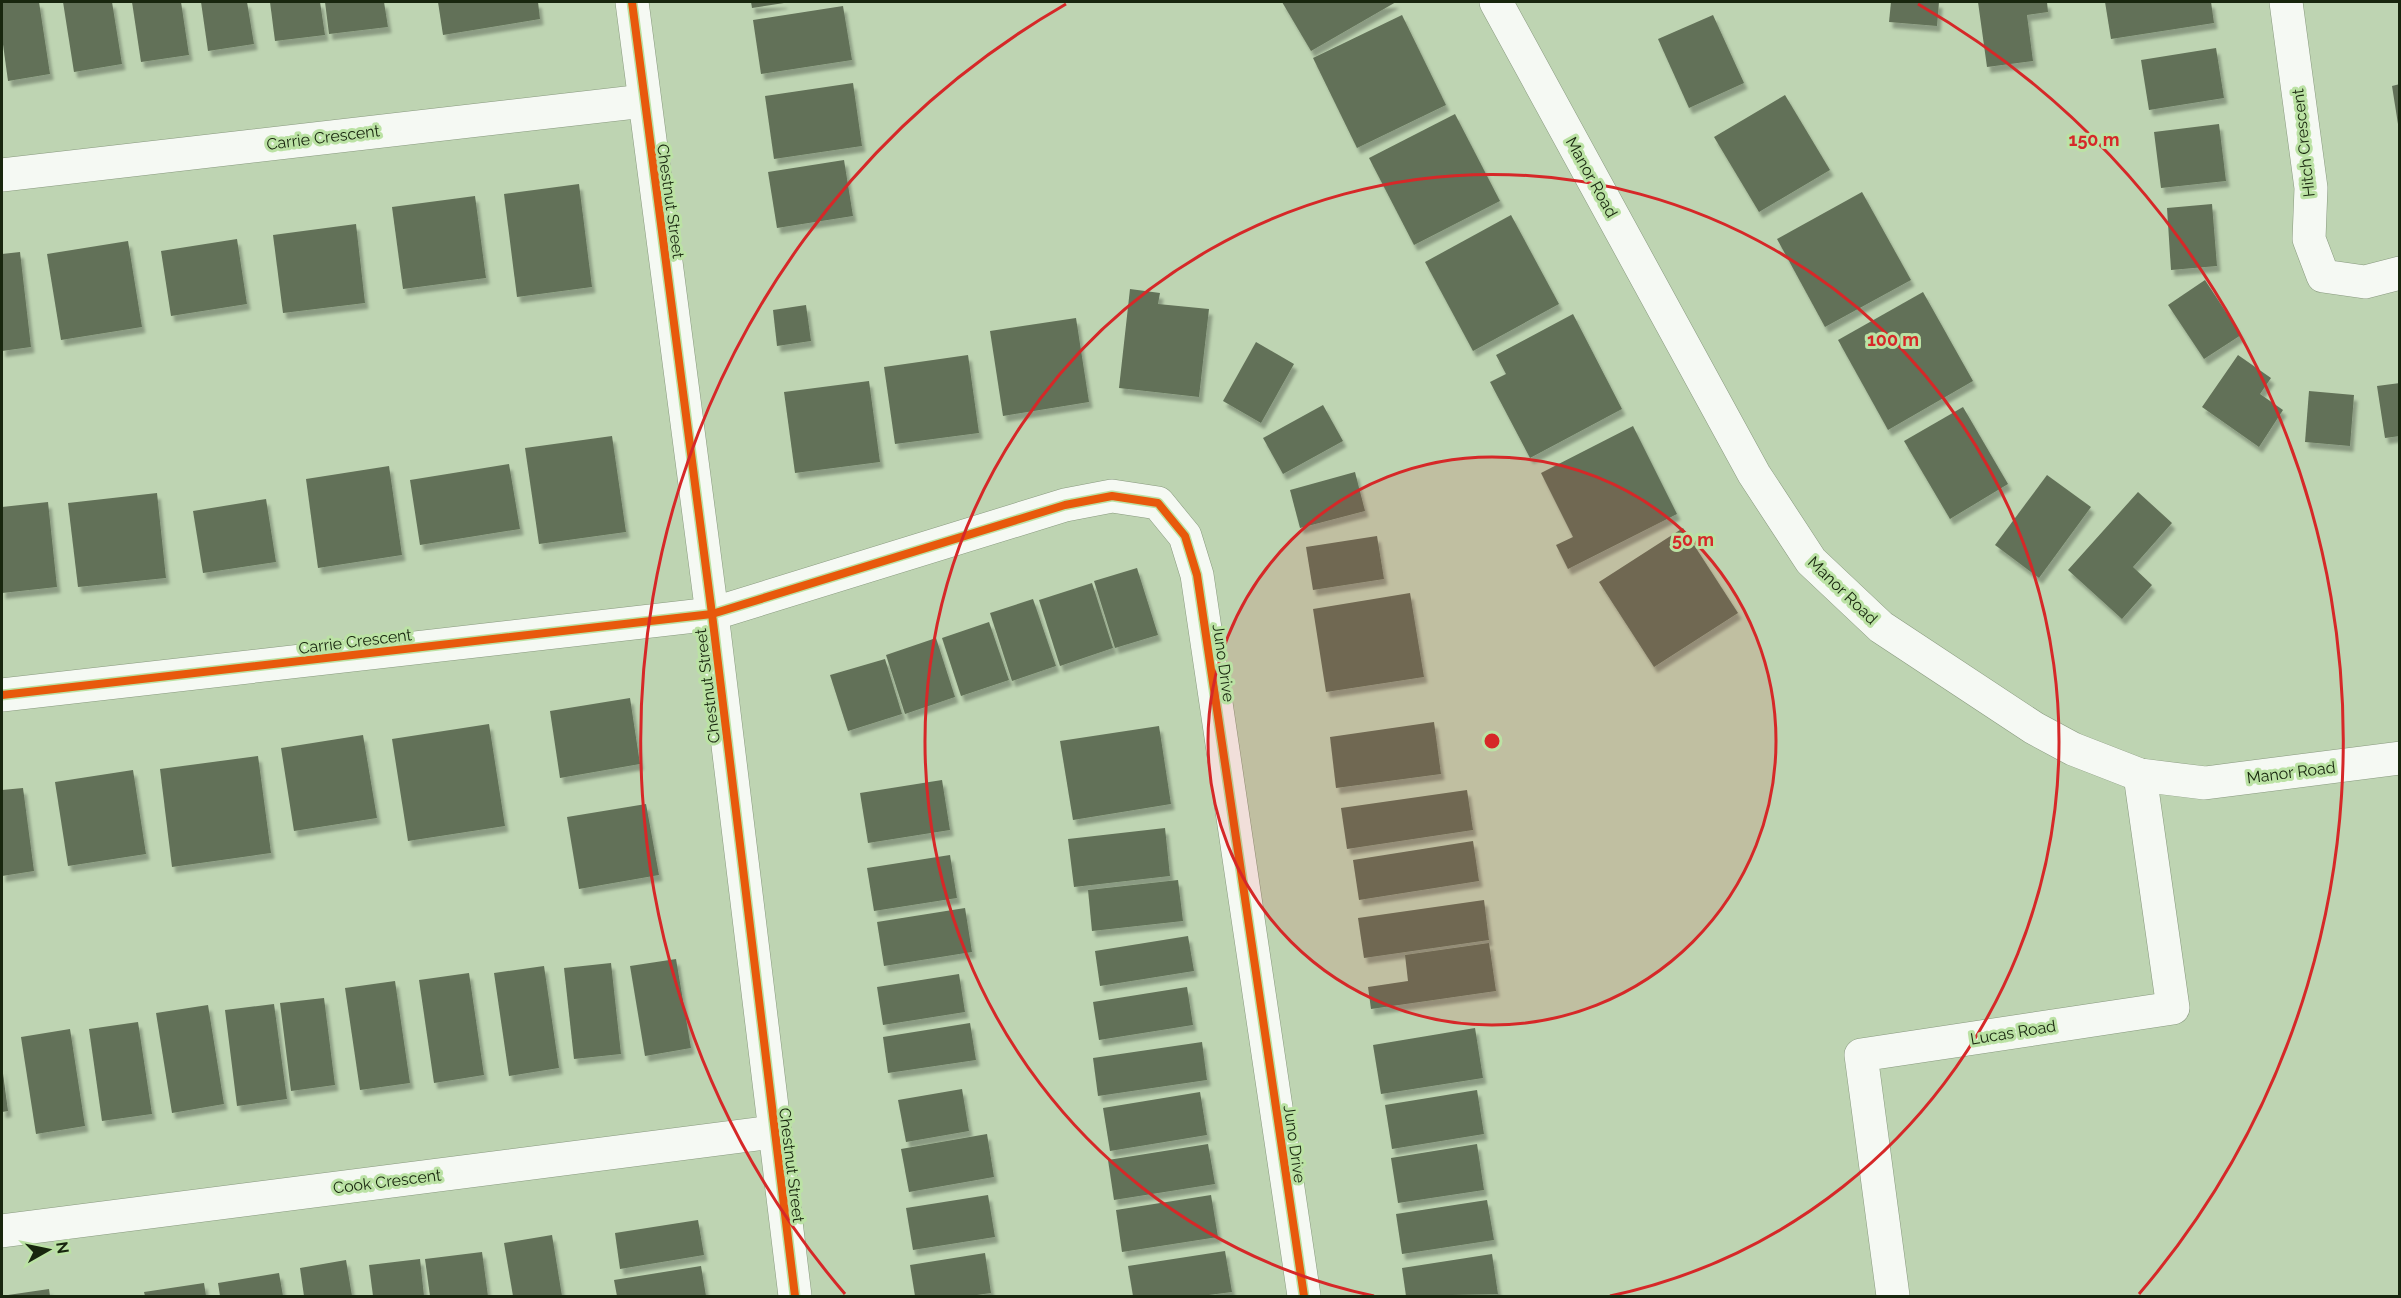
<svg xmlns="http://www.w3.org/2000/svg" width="2401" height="1298" font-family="Raleway,sans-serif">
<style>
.building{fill:#627158;filter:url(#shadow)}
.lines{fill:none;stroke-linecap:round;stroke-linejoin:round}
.minor-casing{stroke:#88997e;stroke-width:34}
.tertiary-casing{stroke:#88997e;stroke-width:34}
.minor{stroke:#f5f9f3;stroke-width:33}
.tertiary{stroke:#f5f9f3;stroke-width:33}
.cycleway-casing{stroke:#bbe2a4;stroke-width:11}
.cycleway{stroke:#e8590c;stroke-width:8}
.ring{fill:none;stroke:#d62828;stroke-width:3}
.labels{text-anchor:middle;stroke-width:6;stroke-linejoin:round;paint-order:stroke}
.street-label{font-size:16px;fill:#18260e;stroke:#bbe2a4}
.centre{fill:#d62828;stroke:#bbe2a4;stroke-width:3}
.ring-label{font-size:18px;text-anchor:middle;font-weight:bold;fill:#d62828;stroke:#bbe2a4;stroke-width:6;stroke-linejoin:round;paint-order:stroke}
</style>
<defs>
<filter id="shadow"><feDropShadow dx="3.5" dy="6" stdDeviation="1.5" flood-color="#0004"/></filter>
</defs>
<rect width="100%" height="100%" fill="#bed4b2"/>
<g class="building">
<path d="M2 2H39L50 74 8 81 2 37Z"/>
<path d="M63 2H112L122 64 74 72Z"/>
<path d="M132 2H181L189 55 141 62Z"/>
<path d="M201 2H247L254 44 208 51Z"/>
<path d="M270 2H320L325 35 275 41Z"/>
<path d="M325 2H384L388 27 329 34Z"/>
<path d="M438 2H538L540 19 443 35Z"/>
<path d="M751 2H784V3L752 8Z"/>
<path d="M1282 2H1396L1311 51Z"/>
<path d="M1891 2H1939L1937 26 1889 22Z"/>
<path d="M1978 2H2047L2048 12 2027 15 2033 61 1987 67Z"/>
<path d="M2105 2H2211L2214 23 2111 39Z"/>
<path d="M843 6 852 60 761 74 753 20Z"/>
<path d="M1402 15 1446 105 1357 148 1313 58Z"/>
<path d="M1713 15 1744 83 1689 108 1658 39Z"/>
<path d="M2216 48 2224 98 2149 110 2141 60Z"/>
<path d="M853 83 862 146 774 159 765 96Z"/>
<path d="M2400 84V124H2398L2392 86Z"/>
<path d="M1785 95 1830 170 1759 212 1714 137Z"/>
<path d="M1455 114 1500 201 1414 245 1369 158Z"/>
<path d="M2219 124 2226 181 2161 188 2154 132Z"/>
<path d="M844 160 853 216 777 228 768 172Z"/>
<path d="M579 184 592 287 517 297 504 194Z"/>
<path d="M1862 192 1911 280 1825 327 1777 239Z"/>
<path d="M475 196 486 278 403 289 392 207Z"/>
<path d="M2212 204 2217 266 2171 270 2167 208Z"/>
<path d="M1511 215 1559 304 1473 351 1425 262Z"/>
<path d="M356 224 365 303 283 313 273 235Z"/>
<path d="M237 239 247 304 171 316 161 251Z"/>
<path d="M128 241 142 327 61 340 47 254Z"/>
<path d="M20 252 31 347 2 351V254Z"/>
<path d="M2205 280 2241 335 2204 359 2168 305Z"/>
<path d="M1130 289 1160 293 1158 304 1209 309 1199 397 1119 388Z"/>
<path d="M1923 292 1973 381 1888 430 1838 340Z"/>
<path d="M806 305 811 341 777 346 773 310Z"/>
<path d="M1573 314 1622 409 1530 458 1490 382 1506 374 1496 355Z"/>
<path d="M1076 318 1089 402 1003 416 990 331Z"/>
<path d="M1256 342 1294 364 1261 423 1223 401Z"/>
<path d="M968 355 979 433 895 444 884 367Z"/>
<path d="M2238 355 2271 378 2260 394 2283 410 2259 447 2202 407Z"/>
<path d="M869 381 880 462 795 473 784 392Z"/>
<path d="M2400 383V436L2385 438 2377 386Z"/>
<path d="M2309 391 2354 395 2350 446 2305 442Z"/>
<path d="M1323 405 1343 441 1283 474 1263 438Z"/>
<path d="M1963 407 2008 484 1950 519 1904 441Z"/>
<path d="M1633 426 1677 514 1568 569 1556 545 1573 537 1541 473Z"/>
<path d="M612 436 626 532 539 544 525 448Z"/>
<path d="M509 464 520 529 420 545 410 480Z"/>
<path d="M389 466 402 555 318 568 306 479Z"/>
<path d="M1355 472 1365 511 1300 528 1290 490Z"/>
<path d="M2047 475 2091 507 2039 578 1995 545Z"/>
<path d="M2138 492 2172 523 2133 567 2152 585 2122 619 2068 570Z"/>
<path d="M157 493 166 578 78 587 68 503Z"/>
<path d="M266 499 276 562 203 573 193 511Z"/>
<path d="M48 502 57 587 2 593V507Z"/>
<path d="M1683 528 1738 613 1654 667 1599 582Z"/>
<path d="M1377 536 1384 579 1313 590 1306 547Z"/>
<path d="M1137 568 1158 635 1115 648 1094 581Z"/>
<path d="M1092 583 1113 648 1060 666 1039 600Z"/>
<path d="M1410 593 1424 677 1326 692 1313 609Z"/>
<path d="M1033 599 1056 666 1012 681 990 613Z"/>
<path d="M989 622 1009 680 961 696 942 638Z"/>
<path d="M936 638 955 697 905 714 886 655Z"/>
<path d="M885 659 902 714 848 731 830 675Z"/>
<path d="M630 698 640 764 560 778 550 711Z"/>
<path d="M1434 722 1441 774 1336 788 1330 737Z"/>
<path d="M489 724 505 826 408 841 392 739Z"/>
<path d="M1159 726 1171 804 1073 820 1060 741Z"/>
<path d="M363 735 377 818 294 831 281 748Z"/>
<path d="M258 756 271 853 172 867 160 769Z"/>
<path d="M133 770 146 854 68 866 55 782Z"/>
<path d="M942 780 950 830 868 843 860 793Z"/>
<path d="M23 788 34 871 2 876V790Z"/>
<path d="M1467 790 1473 830 1347 849 1341 808Z"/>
<path d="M646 804 659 875 579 889 567 817Z"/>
<path d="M1165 828 1170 876 1074 887 1068 839Z"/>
<path d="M1473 841 1479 881 1359 900 1353 860Z"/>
<path d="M950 855 957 898 874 911 867 868Z"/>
<path d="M1178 880 1183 921 1092 931 1088 890Z"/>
<path d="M1484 900 1489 940 1364 958 1358 918Z"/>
<path d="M965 908 972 952 884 966 877 922Z"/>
<path d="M1188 936 1194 971 1100 986 1095 951Z"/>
<path d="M1489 943 1496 991 1371 1009 1368 987 1408 981 1405 955Z"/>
<path d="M676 959 691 1048 645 1056 630 966Z"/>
<path d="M611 963 621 1054 574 1059 564 968Z"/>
<path d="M544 966 559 1068 509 1076 494 973Z"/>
<path d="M469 973 484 1075 434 1083 419 980Z"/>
<path d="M959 974 965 1012 883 1025 877 987Z"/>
<path d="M395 981 410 1083 360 1090 345 988Z"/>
<path d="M1187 987 1193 1025 1099 1040 1093 1002Z"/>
<path d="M324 998 335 1085 291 1091 280 1003Z"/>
<path d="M274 1004 287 1099 237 1106 225 1010Z"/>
<path d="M208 1005 224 1104 172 1113 156 1013Z"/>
<path d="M138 1022 152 1114 102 1121 89 1029Z"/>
<path d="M970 1023 976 1060 888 1073 883 1037Z"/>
<path d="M1475 1028 1483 1078 1381 1094 1373 1045Z"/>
<path d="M70 1029 85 1126 36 1134 21 1037Z"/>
<path d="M1202 1042 1207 1080 1098 1096 1093 1058Z"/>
<path d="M2 1066 8 1111 2 1112Z"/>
<path d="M962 1089 969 1131 906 1142 898 1100Z"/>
<path d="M1477 1090 1484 1134 1392 1149 1385 1105Z"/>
<path d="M1200 1092 1207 1135 1110 1151 1103 1108Z"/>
<path d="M987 1134 994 1177 909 1192 901 1149Z"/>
<path d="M1208 1144 1215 1184 1114 1200 1108 1160Z"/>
<path d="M1477 1144 1484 1190 1398 1203 1391 1158Z"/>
<path d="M988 1195 995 1237 913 1250 906 1208Z"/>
<path d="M1211 1195 1218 1237 1122 1252 1116 1210Z"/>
<path d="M1487 1200 1494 1240 1402 1254 1396 1214Z"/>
<path d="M698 1220 704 1255 620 1269 615 1233Z"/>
<path d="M552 1235 562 1296H513L504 1243Z"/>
<path d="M1225 1251 1232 1292 1201 1296H1133L1128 1266Z"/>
<path d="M482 1252 488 1296H430L425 1259Z"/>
<path d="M985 1253 991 1293 970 1296H915L910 1265Z"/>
<path d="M1492 1254 1498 1294 1406 1296 1402 1268Z"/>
<path d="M420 1259 424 1296H373L369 1265Z"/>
<path d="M346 1260 352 1296H304L300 1268Z"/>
<path d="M701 1266 706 1296H617L614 1280Z"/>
<path d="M279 1273 283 1296H220L218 1283Z"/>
<path d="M204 1283 206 1296H145L144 1292Z"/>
<path d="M49 1289 50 1296H8V1295Z"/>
</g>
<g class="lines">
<defs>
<g id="minor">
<path d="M632 2 712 614 795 1296"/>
<path d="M2286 2 2311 188 2309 239 2323 276 2365 282 2400 273"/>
<path d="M2 175 644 101"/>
<path d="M2 695 712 614 1065 505 1112 496 1158 503 1185 536 1197 575 1304 1296"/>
<path d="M2 1231 773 1132"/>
<path d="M1893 1296 1861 1055 2173 1008 2140 775"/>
</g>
<path id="tertiary" d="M1496 2 1754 474 1811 561 1881 627 2034 728 2073 749 2140 775 2205 783 2400 758"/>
</defs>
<use href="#minor" class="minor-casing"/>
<use href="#tertiary" class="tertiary-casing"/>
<use href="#minor" class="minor"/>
<use href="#tertiary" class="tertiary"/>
<defs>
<g id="cycleway">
<path d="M632 2 712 614 795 1296"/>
<path d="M2 695 712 614 1065 505 1112 496 1158 503 1185 536 1197 575 1304 1296"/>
</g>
</defs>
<use href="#cycleway" class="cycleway-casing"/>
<use href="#cycleway" class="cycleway"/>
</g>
<circle cx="1492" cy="741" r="284" fill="#d62828" fill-opacity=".12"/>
<g class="ring">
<circle cx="1492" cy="741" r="284"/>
<path d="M1374 1296A567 567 0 1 1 1610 1296"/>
<path d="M845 1294A851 851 0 0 1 1066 4M1918 4A851 851 0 0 1 2139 1294"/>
</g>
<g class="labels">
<g class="street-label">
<text transform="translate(323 137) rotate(-7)" y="6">Carrie Crescent</text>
<text transform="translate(2303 143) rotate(-96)" y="6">Hitch Crescent</text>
<text transform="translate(1592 177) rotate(61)" y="6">Manor Road</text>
<text transform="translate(671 201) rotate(82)" y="6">Chestnut Street</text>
<text transform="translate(1843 590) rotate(44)" y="6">Manor Road</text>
<text transform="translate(355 641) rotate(-7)" y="6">Carrie Crescent</text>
<text transform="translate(1224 663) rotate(82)" y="6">Juno Drive</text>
<text transform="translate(707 686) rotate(-97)" y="6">Chestnut Street</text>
<text transform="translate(2291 772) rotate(-7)" y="6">Manor Road</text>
<text transform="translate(2013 1032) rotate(-9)" y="6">Lucas Road</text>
<text transform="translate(1295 1144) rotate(82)" y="6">Juno Drive</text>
<text transform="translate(792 1165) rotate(83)" y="6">Chestnut Street</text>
<text transform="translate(387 1181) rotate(-7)" y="6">Cook Crescent</text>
</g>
</g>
<circle cx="1492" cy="741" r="9" class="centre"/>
<g class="ring-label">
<text x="2094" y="146">150 m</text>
<text x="1893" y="346">100 m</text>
<text x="1693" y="546">50 m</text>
</g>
<rect width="2401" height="1298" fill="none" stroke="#18260e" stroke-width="6"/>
<g transform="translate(48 1250) rotate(81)" stroke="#bbe2a4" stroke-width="4.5" paint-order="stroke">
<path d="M0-4.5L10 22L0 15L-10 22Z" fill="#18260e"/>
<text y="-9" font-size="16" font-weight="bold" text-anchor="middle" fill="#18260e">N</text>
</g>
</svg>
